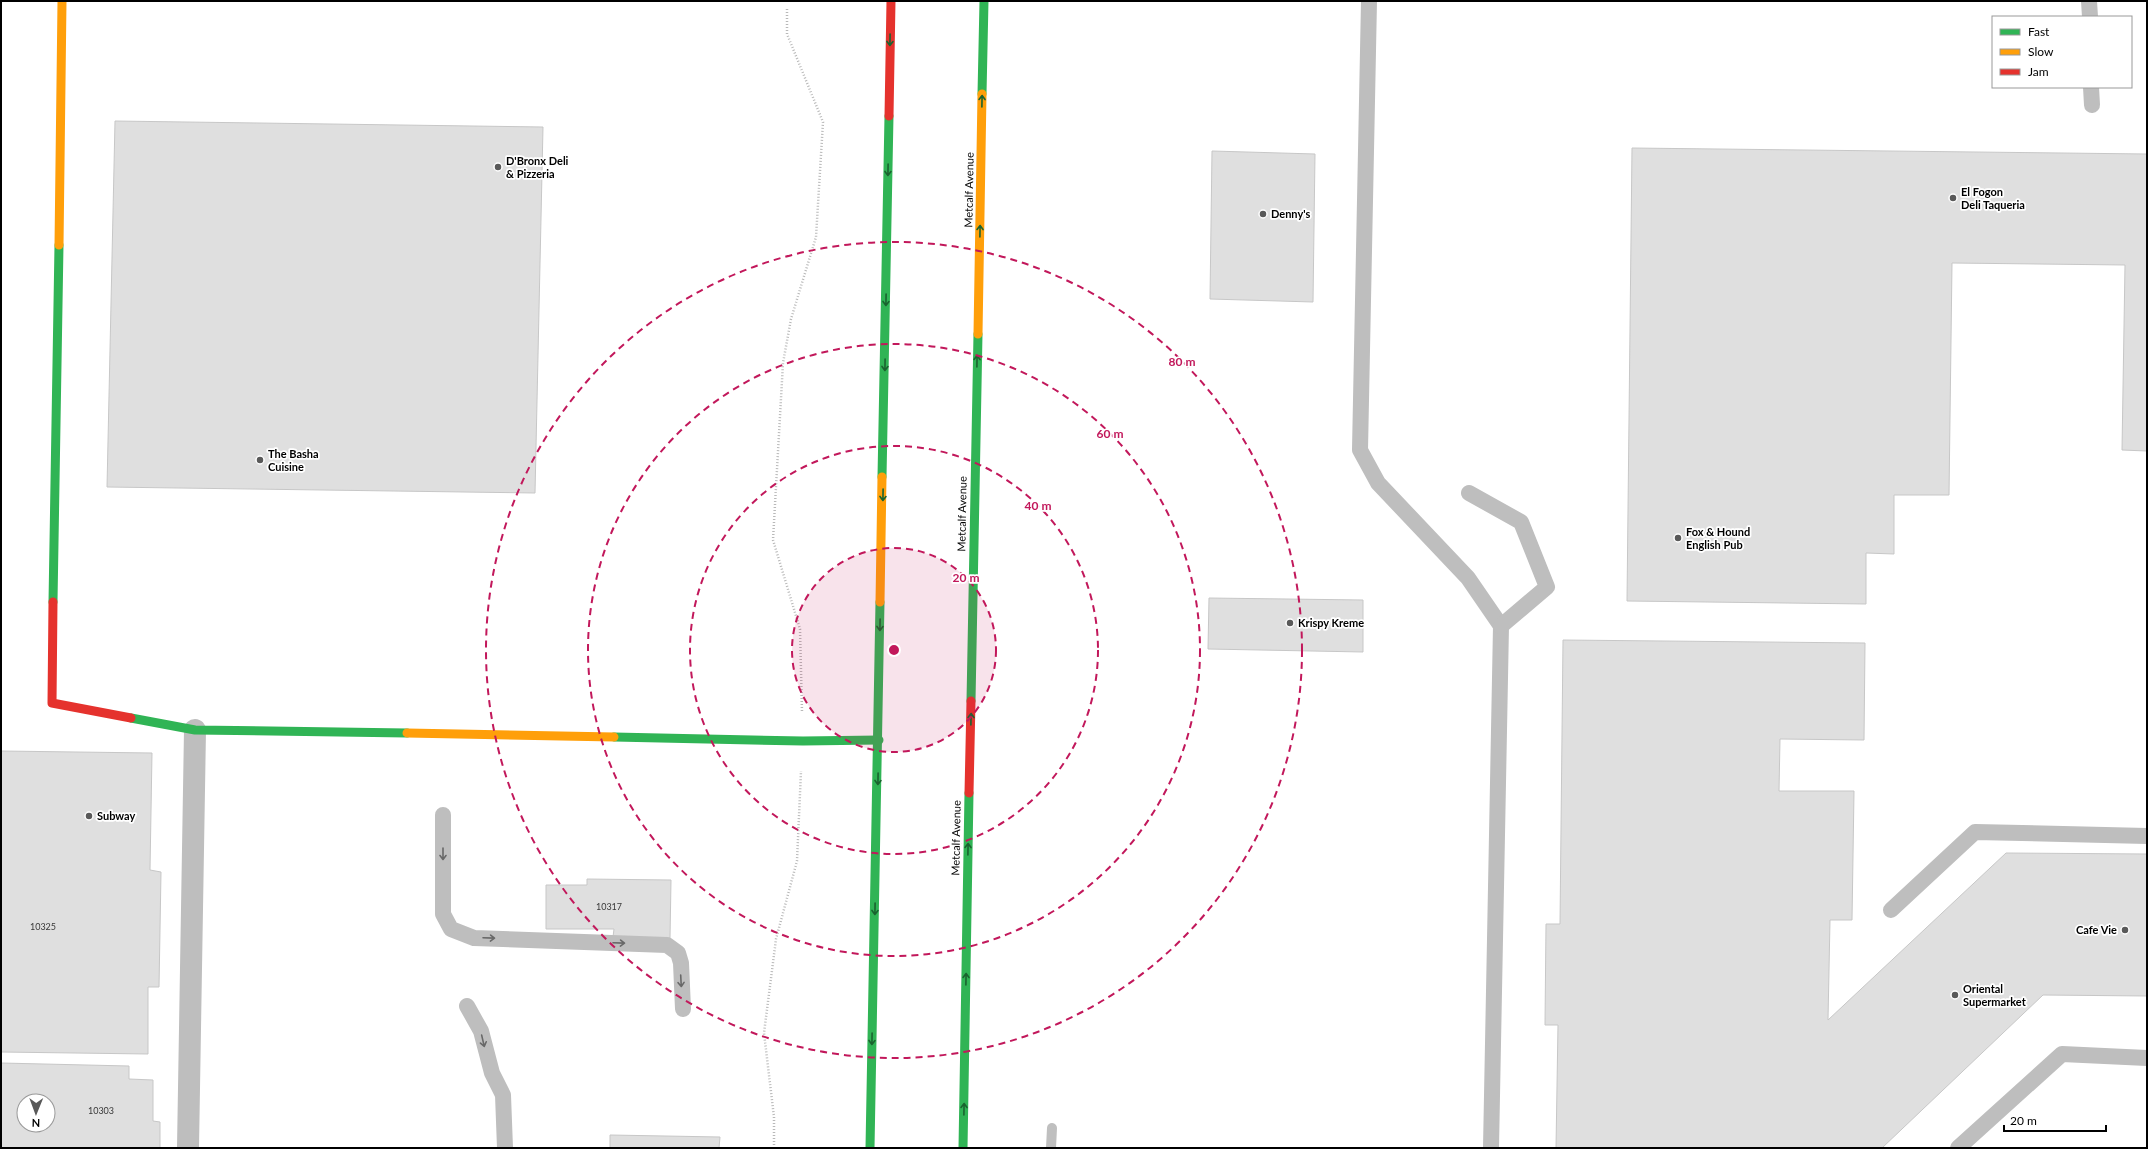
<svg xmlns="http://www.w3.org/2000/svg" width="2148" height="1149" font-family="Lato,sans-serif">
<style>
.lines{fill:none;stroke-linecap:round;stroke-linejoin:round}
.stream{stroke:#bfbfbf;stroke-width:10}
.building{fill:#dfdfdf;stroke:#c7c7c7;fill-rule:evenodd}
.path{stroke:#b9b9b9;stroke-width:2.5;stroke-dasharray:1 2;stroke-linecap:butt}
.lane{stroke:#bebebe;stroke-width:16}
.street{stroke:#bebebe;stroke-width:22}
.fast{stroke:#30b455;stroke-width:9}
.slow{stroke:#ff9f0a;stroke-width:9}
.jam{stroke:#e5322d;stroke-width:9}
.oneway{stroke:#1a632f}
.oneway2{stroke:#686868}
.ring{fill:none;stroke:#c2185b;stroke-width:2;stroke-dasharray:7 5}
.poi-dot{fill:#595959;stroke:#fff;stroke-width:1.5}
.labels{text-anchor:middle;stroke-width:3.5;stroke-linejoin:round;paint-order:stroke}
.number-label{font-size:9px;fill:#383838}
.poi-label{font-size:11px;font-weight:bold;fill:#000;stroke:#fff;text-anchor:start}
.street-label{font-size:11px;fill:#000;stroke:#fff}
.centre{fill:#c2185b;stroke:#fff;stroke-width:2}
.ring-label{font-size:12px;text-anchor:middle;font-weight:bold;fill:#c2185b;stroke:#fff;stroke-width:3.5;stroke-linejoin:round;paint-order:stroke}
</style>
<rect width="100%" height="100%" fill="#fff"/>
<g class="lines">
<path class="stream" d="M1051 1148 1052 1128"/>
</g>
<g class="building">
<path d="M115 121 543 127 535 493 107 487Z"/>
<path d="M1632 148 2147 154V451L2122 450 2125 265 1952 263 1949 495H1894V554L1866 553V604L1627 601Z"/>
<path d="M1212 151 1315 154 1313 302 1210 299Z"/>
<path d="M1209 598 1363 600V652L1208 649Z"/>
<path d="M1563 640 1865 643 1864 740 1780 739 1779 791H1854L1852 920H1830L1828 1020 2006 853 2147 854V996L2043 995 1882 1148H1556L1558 1025H1545L1546 924H1560Z"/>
<path d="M1 751 152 753 150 870 161 872 159 987H148V1054L1 1052Z"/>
<path d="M587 879 671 880 670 938 613 937 614 929H546V885H587Z"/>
<path d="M1 1063 129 1066V1079L153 1080V1121L160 1122V1148H1ZM24 1101H48V1125H24Z"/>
<path d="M610 1135 720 1137 719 1148H610Z"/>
</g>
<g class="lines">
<g class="path">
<path d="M787 9V34L823 122 816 237 791 319 783 363 773 540 800 629 802 712"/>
<path d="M774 1148V1117L764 1033 776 939 797 861 801 771"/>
</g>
<g class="lane">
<path d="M1369 1 1360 450 1378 483 1468 578 1501 626 1491 1148"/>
<path d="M2089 1 2090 17"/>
<path d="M2091 87 2092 105"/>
<path d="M1469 493 1521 522 1547 587 1501 626"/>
<path d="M443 815V914L451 929 474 938 667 945 678 953 681 963 683 1009"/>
<path d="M1891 910 1975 832 2147 836"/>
<path d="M467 1006 481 1031 492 1073 503 1095 505 1148"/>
<path d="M1958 1148 2062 1054 2147 1058"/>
</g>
<path class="street" d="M188 1148 195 730"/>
<g class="fast">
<path d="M982 94 984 1"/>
<path d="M882 477 889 116"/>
<path d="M53 602 59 245"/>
<path d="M971 701 978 334"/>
<path d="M131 718 195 730 407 733"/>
<path d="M614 737 803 741 879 740"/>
<path d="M870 1148 880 602"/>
<path d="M963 1148 969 793"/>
</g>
<g class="slow">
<path d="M59 245 62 1"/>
<path d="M978 334 982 94"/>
<path d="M880 602 882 477"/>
<path d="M407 733 614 737"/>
</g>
<g class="jam">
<path d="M889 116 891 1"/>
<path d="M53 602 52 703 131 718"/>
<path d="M969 793 971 701"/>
</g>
</g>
<defs><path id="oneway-shaft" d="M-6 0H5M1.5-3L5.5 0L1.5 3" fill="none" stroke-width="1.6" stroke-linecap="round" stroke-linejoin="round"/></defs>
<g class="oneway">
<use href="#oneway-shaft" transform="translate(890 40) rotate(91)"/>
<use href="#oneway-shaft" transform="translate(982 101) rotate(-89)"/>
<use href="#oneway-shaft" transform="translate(888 170) rotate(91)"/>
<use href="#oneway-shaft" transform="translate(980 231) rotate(-89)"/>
<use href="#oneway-shaft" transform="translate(886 300) rotate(91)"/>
<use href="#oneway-shaft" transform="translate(977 361) rotate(-89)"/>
<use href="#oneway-shaft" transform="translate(885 365) rotate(91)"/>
<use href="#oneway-shaft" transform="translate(883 495) rotate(91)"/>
<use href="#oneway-shaft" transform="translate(880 625) rotate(91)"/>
<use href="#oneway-shaft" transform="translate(971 719) rotate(-89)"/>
<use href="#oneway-shaft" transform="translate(878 779) rotate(91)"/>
<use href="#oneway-shaft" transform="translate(968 849) rotate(-89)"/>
<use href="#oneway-shaft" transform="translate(875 909) rotate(91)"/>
<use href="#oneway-shaft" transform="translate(966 979) rotate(-89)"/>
<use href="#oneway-shaft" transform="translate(872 1039) rotate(91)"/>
<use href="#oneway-shaft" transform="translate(964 1109) rotate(-89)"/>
</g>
<g class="oneway2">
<use href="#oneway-shaft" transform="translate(443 854) rotate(90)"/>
<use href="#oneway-shaft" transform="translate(489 938) rotate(2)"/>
<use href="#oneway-shaft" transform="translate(619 943) rotate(2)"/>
<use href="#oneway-shaft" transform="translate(681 981) rotate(87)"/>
<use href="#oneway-shaft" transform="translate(483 1041) rotate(77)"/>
</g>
<circle cx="894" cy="650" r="102" fill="#c2185b" fill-opacity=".12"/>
<g class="ring">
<circle cx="894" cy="650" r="102"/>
<circle cx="894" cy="650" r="204"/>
<circle cx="894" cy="650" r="306"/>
<circle cx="894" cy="650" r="408"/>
</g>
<g class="poi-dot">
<circle cx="498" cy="167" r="4"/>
<circle cx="1953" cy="198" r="4"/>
<circle cx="1263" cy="214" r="4"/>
<circle cx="260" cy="460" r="4"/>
<circle cx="1678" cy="538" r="4"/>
<circle cx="1290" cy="623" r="4"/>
<circle cx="89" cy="816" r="4"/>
<circle cx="2125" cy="930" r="4"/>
<circle cx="1955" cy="995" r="4"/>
</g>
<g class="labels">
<g class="number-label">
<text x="609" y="910">10317</text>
<text x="43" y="930">10325</text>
<text x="101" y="1114">10303</text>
</g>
<g class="poi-label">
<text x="506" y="165">D'Bronx Deli<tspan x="506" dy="13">&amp; Pizzeria</tspan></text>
<text x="1961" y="196">El Fogon<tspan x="1961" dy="13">Deli Taqueria</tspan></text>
<text x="1271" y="218">Denny's</text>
<text x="268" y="458">The Basha<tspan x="268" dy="13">Cuisine</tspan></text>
<text x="1686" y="536">Fox &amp; Hound<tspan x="1686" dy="13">English Pub</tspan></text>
<text x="1298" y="627">Krispy Kreme</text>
<text x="97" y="820">Subway</text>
<text x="2117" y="934" text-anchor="end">Cafe Vie</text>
<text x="1963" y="993">Oriental<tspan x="1963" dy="13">Supermarket</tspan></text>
</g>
<g class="street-label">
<text transform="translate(969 190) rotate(-89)" y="4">Metcalf Avenue</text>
<text transform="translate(962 514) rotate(-89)" y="4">Metcalf Avenue</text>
<text transform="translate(956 838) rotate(-89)" y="4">Metcalf Avenue</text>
</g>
</g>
<circle cx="894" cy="650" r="6" class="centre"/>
<g class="ring-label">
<text x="1182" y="366">80 m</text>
<text x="1110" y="438">60 m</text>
<text x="1038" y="510">40 m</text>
<text x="966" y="582">20 m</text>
</g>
<rect width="2148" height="1149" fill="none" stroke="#000000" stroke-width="4"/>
<rect x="1992" y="16" width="140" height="72" fill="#ffffff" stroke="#999999"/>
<rect x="2000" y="29" width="20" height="6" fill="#30b455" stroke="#999999"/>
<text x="2028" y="36" font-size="12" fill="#000000">Fast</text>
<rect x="2000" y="49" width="20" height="6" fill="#ff9f0a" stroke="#999999"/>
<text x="2028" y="56" font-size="12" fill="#000000">Slow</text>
<rect x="2000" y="69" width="20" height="6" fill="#e5322d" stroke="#999999"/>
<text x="2028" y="76" font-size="12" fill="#000000">Jam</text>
<g transform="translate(36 1113) rotate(181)"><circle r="19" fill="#ffffff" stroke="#999999"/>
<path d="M0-3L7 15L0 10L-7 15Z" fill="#595959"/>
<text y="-6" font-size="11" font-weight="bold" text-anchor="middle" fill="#000000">N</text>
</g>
<path d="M2004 1125v6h102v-6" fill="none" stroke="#000000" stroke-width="2"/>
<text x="2010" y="1125" font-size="12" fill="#000000" stroke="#ffffff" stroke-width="3" paint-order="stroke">20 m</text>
</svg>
